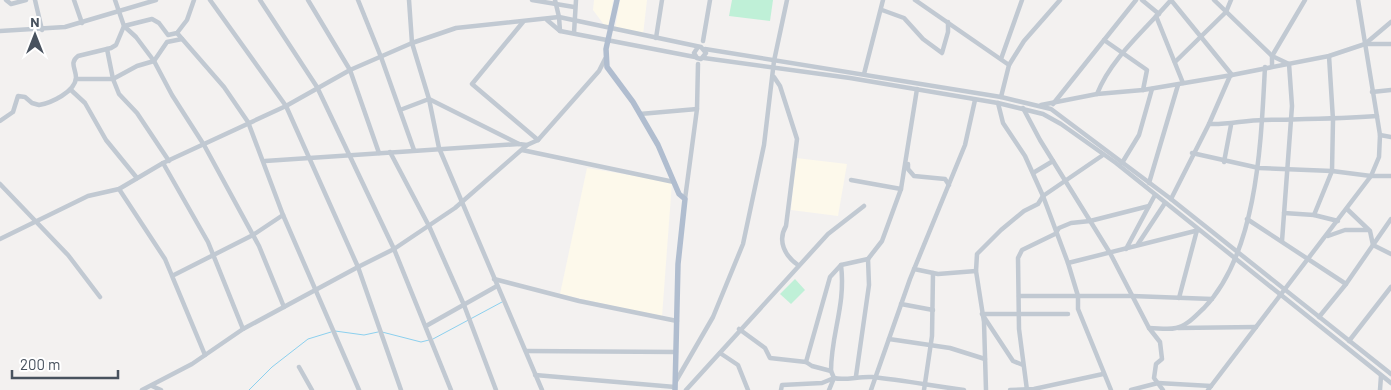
<svg xmlns="http://www.w3.org/2000/svg" width="1391" height="390" font-family="Barlow,sans-serif">
<style>
.commercial{fill:#fdf9eb}
.green{fill:#bff0d7}
.lines{fill:none;stroke-linecap:round;stroke-linejoin:round}
.stream{stroke:#8cd0ee;stroke-width:1}
.minor{stroke:#c1c9d2;stroke-width:4.5}
.major{stroke:#b0bdcf;stroke-width:5.5}
</style>
<rect width="100%" height="100%" fill="#f3f1f0"/>
<g class="commercial">
<path d="M594 0H613L608 30 593 10Z"/>
<path d="M620 0H647L643 35 615 30Z"/>
<path d="M796 158 847 164 838 216 791 210Z"/>
<path d="M587 168 672 182 662 317 560 294Z"/>
</g>
<g class="green">
<path d="M732 0H773L770 21 729 16Z"/>
<path d="M795 279 805 290 791 304 780 294Z"/>
</g>
<g class="lines">
<g class="stream">
<path d="M335 331 364 335 378 332"/>
<path d="M382 332 421 342 429 340"/>
<path d="M433 339 502 302"/>
<path d="M249 390 272 367 308 339 331 332"/>
</g>
<g class="minor">
<path d="M6 0 11 4 26 0"/>
<path d="M35 0 42 30"/>
<path d="M74 0 82 23"/>
<path d="M115 0 124 26 136 37 154 61 172 95 204 145 259 246 284 307"/>
<path d="M210 0 286 106 358 267 401 390"/>
<path d="M260 0 317 87 394 249 451 390"/>
<path d="M308 0 350 70 379 153"/>
<path d="M358 0 381 57 414 150"/>
<path d="M409 0 412 43 429 99 519 144 527 145"/>
<path d="M532 0 574 7"/>
<path d="M555 0 559 17 560 31"/>
<path d="M915 0 1009 65 1001 97"/>
<path d="M1142 0 1159 14"/>
<path d="M1171 0 1232 75"/>
<path d="M1214 0 1272 56 1289 64 1292 106 1282 241"/>
<path d="M882 10 904 18 923 39 942 53 948 32V22"/>
<path d="M1156 16 1183 83"/>
<path d="M547 20 560 31 695 57"/>
<path d="M523 22 472 84 538 140"/>
<path d="M0 31 65 27 156 0"/>
<path d="M177 33 224 87 248 122 283 215 359 390"/>
<path d="M574 33 576 0"/>
<path d="M656 38 662 0"/>
<path d="M1104 40 1147 70 1143 90"/>
<path d="M703 41 710 0"/>
<path d="M1365 44 1391 22"/>
<path d="M107 49 113 79 119 94 137 113 169 161"/>
<path d="M705 49 1001 97 1051 109 1171 199 1391 374"/>
<path d="M704 58 850 78 998 103 1043 114 1061 124 1116 163 1391 383"/>
<path d="M1001 59 1022 0"/>
<path d="M1175 62 1226 12 1231 0"/>
<path d="M1009 65 1024 41 1060 0"/>
<path d="M1272 67V56L1305 0"/>
<path d="M864 74 883 0"/>
<path d="M774 77 780 86 797 139 786 226C777 241 785 256 798 265"/>
<path d="M76 79H113L137 66 154 61 167 42 182 39"/>
<path d="M917 89 901 189 882 241 868 259 841 265 830 277 806 362 812 366 831 371 834 378C844 381 860 376 872 377 903 380 933 386 964 390"/>
<path d="M71 90 85 103 106 140 137 178"/>
<path d="M1372 92 1391 90"/>
<path d="M1097 94C1111 58 1146 29 1171 0"/>
<path d="M998 103 1003 123 1025 156 1043 196 1068 263 1078 296V309L1111 390"/>
<path d="M1053 104 1136 0"/>
<path d="M1041 105 1097 94 1143 90 1232 75 1329 56 1365 44H1391"/>
<path d="M1023 108 1040 140 1110 253 1149 328 1160 342 1162 359 1156 364 1154 378 1163 390"/>
<path d="M400 110 429 99 439 148 542 390"/>
<path d="M640 114 697 109"/>
<path d="M0 121 13 112 18 96 25 97 32 103 39 105C51 103 75 92 76 78 76 68 69 63 78 56L111 48 116 45 124 26 152 19 159 23 168 35 177 33 187 20 194 0"/>
<path d="M1209 124C1228 125 1245 120 1264 120 1302 119 1339 119 1377 116"/>
<path d="M1380 135 1391 137"/>
<path d="M522 150 674 182"/>
<path d="M390 152 429 226 464 305 496 390"/>
<path d="M1192 153 1259 168 1332 171 1371 176H1391"/>
<path d="M265 161 519 144"/>
<path d="M1224 162 1231 125"/>
<path d="M163 163 208 242 243 329"/>
<path d="M1122 163 1139 135 1152 89"/>
<path d="M908 164V169L914 176 945 179 949 185"/>
<path d="M1033 173 1053 161"/>
<path d="M851 180 901 189"/>
<path d="M1149 183 1178 85"/>
<path d="M0 184 68 255 100 297"/>
<path d="M119 189 165 259 205 355 172 276 253 235 283 215"/>
<path d="M685 199 697 109 698 64"/>
<path d="M1171 199 1209 124 1230 76"/>
<path d="M1347 209 1370 231 1373 245 1391 254"/>
<path d="M1284 213 1314 215 1338 221"/>
<path d="M1314 215 1332 171 1333 120 1329 56"/>
<path d="M1247 219 1346 284 1391 219"/>
<path d="M1328 236 1345 230H1368"/>
<path d="M0 239 88 196 119 189 163 163 286 106 350 70 412 43 456 28 559 17 701 47 706 53 701 59 697 58 694 53 698 47"/>
<path d="M1138 244 1165 203"/>
<path d="M1126 249 1149 206"/>
<path d="M1068 263 1199 230"/>
<path d="M914 269 938 274 976 271"/>
<path d="M494 279 579 301 677 321"/>
<path d="M1019 296H1132L1212 299"/>
<path d="M1179 298 1197 230"/>
<path d="M901 304 933 310"/>
<path d="M1319 317 1346 284"/>
<path d="M426 326 497 286"/>
<path d="M1149 328C1158 328 1168 330 1176 328 1187 326 1196 315 1204 308 1258 252 1261 141 1265 67"/>
<path d="M1178 328 1256 327"/>
<path d="M739 329 765 348 770 358 806 362"/>
<path d="M889 339 950 348 985 359"/>
<path d="M1349 341 1391 287"/>
<path d="M526 351 676 352"/>
<path d="M720 353 738 365 748 390"/>
<path d="M1023 365 1013 361 982 314H1068"/>
<path d="M299 367 312 390"/>
<path d="M831 371C831 333 846 306 841 265"/>
<path d="M535 375 675 387"/>
<path d="M856 376 869 285 868 259"/>
<path d="M676 381 713 317 743 244 764 145 774 61 787 0"/>
<path d="M152 386 161 390"/>
<path d="M142 390 192 364 243 329 358 267 394 249 455 208 527 145 538 140 599 71 605 59"/>
<path d="M686 390 828 234 864 206"/>
<path d="M781 390 782 385 822 383 834 378 829 390"/>
<path d="M871 390 910 279 965 145 975 100"/>
<path d="M924 390 932 336 933 273"/>
<path d="M986 390 984 322 976 271 977 254 1001 230 1024 211 1038 204 1043 196 1103 155"/>
<path d="M1010 390 1034 389 1103 374"/>
<path d="M1027 390 1019 329 1018 258 1022 250 1055 234 1059 228 1071 223 1090 221 1149 206 1155 195"/>
<path d="M1131 390 1158 383 1211 386"/>
<path d="M1208 390 1371 176 1379 157 1380 135 1358 0"/>
<path d="M1380 390 1381 376"/>
</g>
<path class="major" d="M617 0 606 49 607 67 633 102 658 145 679 194 685 199 678 264 675 390"/>
</g>
<g transform="translate(35 35)" stroke="#ffffff" stroke-width="4" paint-order="stroke">
<path d="M0-4L9 19L0 12L-9 19Z" fill="#48525e"/>
<text y="-8" font-size="14" font-weight="bold" text-anchor="middle" fill="#48525e">N</text>
</g>
<path d="M12 370v8h106v-8" fill="none" stroke="#48525e" stroke-width="2.5"/>
<text x="20" y="370" font-size="15" fill="#48525e" stroke="#ffffff" stroke-width="4" paint-order="stroke">200 m</text>
</svg>
